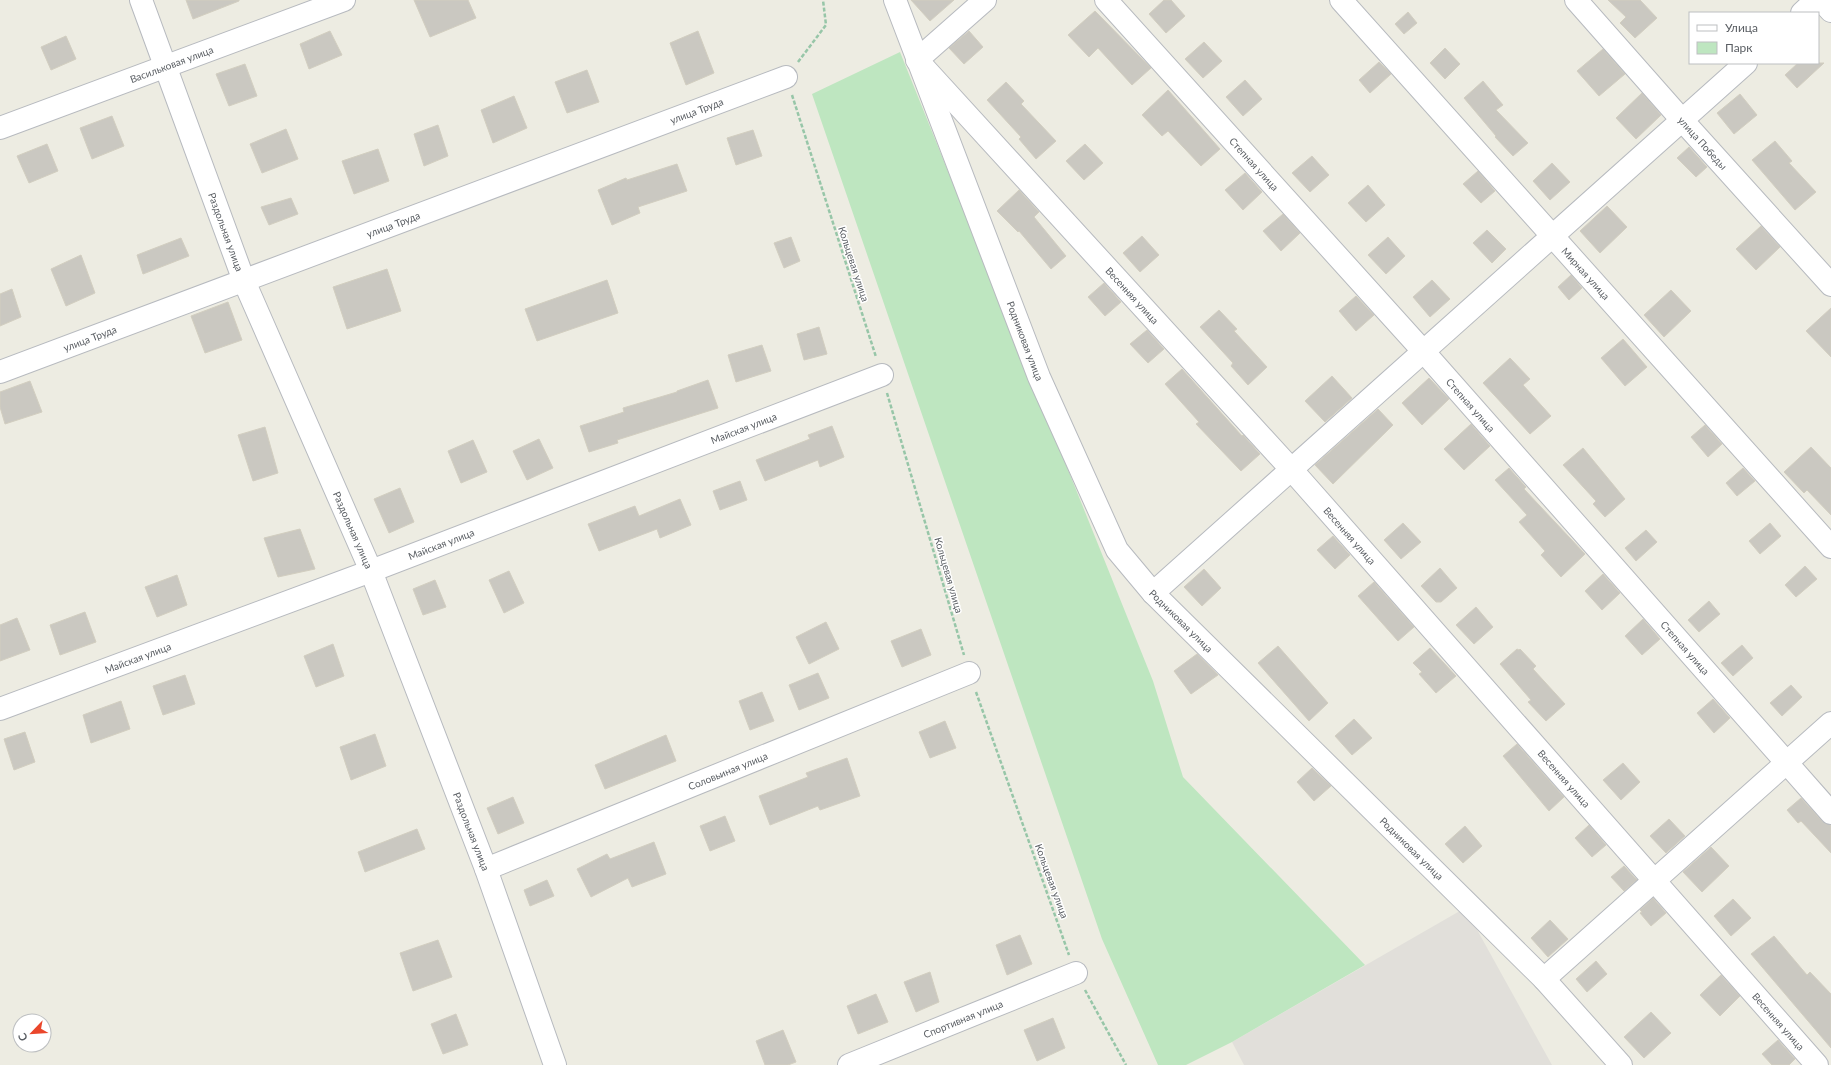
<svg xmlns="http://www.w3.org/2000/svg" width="1831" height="1065" font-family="Lato,sans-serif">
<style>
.industrial{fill:#e1dfda}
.green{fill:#bee6c0}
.building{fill:#cac8c1;stroke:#d2cec0}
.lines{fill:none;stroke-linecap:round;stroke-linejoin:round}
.minor-casing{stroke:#b7babf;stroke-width:24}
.path{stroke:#97c6a8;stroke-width:2.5;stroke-dasharray:4 2;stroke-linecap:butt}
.minor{stroke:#fff;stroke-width:22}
.labels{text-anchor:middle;stroke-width:3;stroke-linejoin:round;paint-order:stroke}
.street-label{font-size:10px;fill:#5a5e63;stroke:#fff}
</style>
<rect width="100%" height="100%" fill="#edece2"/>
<path class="industrial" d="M1465 908 1552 1065H1244L1232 1042Z"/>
<path class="green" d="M900 52 1153 681 1183 777 1365 965 1232 1042 1186 1065H1158L1102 939 812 94Z"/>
<g class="building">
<path d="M186 0H239V1L193 19Z"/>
<path d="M414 0H468L476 18 430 37Z"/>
<path d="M911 0H954L930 21Z"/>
<path d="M1164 0H1171L1185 16 1166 33 1149 14Z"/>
<path d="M1608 0H1640L1657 18 1635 38 1620 23 1626 17Z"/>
<path d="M1095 11 1151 68 1132 85 1098 48 1089 57 1068 35Z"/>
<path d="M1408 12 1417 23 1404 34 1395 24Z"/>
<path d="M330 31 342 55 309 69 300 44Z"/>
<path d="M698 31 714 73 686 85 670 43Z"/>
<path d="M969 31 983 47 964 64 949 48Z"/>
<path d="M66 36 76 59 51 70 41 47Z"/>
<path d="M1204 42 1222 61 1203 78 1185 59Z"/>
<path d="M1445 48 1460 64 1445 79 1430 63Z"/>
<path d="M1603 49 1625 74 1599 96 1577 71Z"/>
<path d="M1379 62 1391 74 1370 93 1359 80Z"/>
<path d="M1798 63H1824L1797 88 1785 75Z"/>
<path d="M245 64 257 96 229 106 216 74Z"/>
<path d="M587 70 599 102 567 113 555 82Z"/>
<path d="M1245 80 1262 99 1243 116 1226 97Z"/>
<path d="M1483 81 1503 105 1496 110 1528 143 1513 156 1495 137 1496 136 1464 98Z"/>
<path d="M1006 82 1024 101 1021 104 1056 141 1036 159 1019 139 1021 137 987 100Z"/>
<path d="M1168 90 1220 149 1201 166 1168 131 1162 136 1142 115Z"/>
<path d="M1642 93 1661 115 1636 139 1616 118Z"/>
<path d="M1740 94 1757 115 1734 134 1717 113Z"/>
<path d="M514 96 527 128 493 143 481 110Z"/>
<path d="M112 116 124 146 92 159 80 128Z"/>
<path d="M438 125 448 156 424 166 414 134Z"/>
<path d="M286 129 298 159 262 173 250 144Z"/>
<path d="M753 130 762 156 736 165 727 138Z"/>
<path d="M1775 141 1792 161 1789 163 1816 192 1795 210 1752 160Z"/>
<path d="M47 144 58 171 29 183 17 156Z"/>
<path d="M1085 144 1103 163 1084 180 1066 161Z"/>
<path d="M1689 147 1707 167 1696 177 1677 158Z"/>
<path d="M378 149 389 181 354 194 342 161Z"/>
<path d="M1312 156 1329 175 1310 192 1292 173Z"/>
<path d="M1552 163 1570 182 1550 200 1533 181Z"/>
<path d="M677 164 687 191 638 207 640 213 612 225 598 190 626 178 627 180Z"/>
<path d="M1478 171 1495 191 1481 203 1463 184Z"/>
<path d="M1245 173 1262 192 1243 210 1225 190Z"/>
<path d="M1368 185 1385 205 1366 222 1348 203Z"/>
<path d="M1019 190 1039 212 1034 217 1066 256 1051 269 1019 231 1018 232 997 211Z"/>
<path d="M291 198 298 214 269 225 261 207Z"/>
<path d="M1607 206 1627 227 1600 253 1580 231Z"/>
<path d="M1283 214 1300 233 1281 251 1263 231Z"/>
<path d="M1761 226 1780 247 1756 270 1736 249Z"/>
<path d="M1487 230 1506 249 1492 263 1473 243Z"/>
<path d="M1142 236 1159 255 1140 272 1123 253Z"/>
<path d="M791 237 800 261 784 268 774 243Z"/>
<path d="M1388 237 1405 256 1386 274 1368 255Z"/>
<path d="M181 238 189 256 143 274 137 255Z"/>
<path d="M81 255 95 293 66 306 51 269Z"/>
<path d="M387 269 401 311 347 329 333 287Z"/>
<path d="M1571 275 1582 288 1569 300 1558 287Z"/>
<path d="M607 280 618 313 537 341 525 309Z"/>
<path d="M1432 280 1450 299 1430 317 1413 297Z"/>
<path d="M1104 283 1121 302 1105 316 1088 297Z"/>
<path d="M12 289 21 317 0 326V294Z"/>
<path d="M1671 290 1691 311 1664 337 1644 315Z"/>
<path d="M1356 296 1374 315 1356 331 1339 311Z"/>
<path d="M228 302 242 340 205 353 191 316Z"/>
<path d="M1831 308V357L1806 331Z"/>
<path d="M1219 310 1237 329 1234 331 1267 367 1248 385 1231 366 1233 363 1200 327Z"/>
<path d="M819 327 827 354 804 360 797 334Z"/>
<path d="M1147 330 1164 349 1148 363 1130 344Z"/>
<path d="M1623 339 1647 367 1625 386 1601 358Z"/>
<path d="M762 345 771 371 736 382 728 355Z"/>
<path d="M1510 358 1530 379 1523 385 1551 416 1530 434 1483 383Z"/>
<path d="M1182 369 1242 436 1243 435 1260 454 1241 471 1196 424 1199 422 1165 384Z"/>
<path d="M1332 376 1352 398 1325 422 1305 401Z"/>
<path d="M1429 378 1449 399 1422 425 1402 403Z"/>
<path d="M708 380 718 408 617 440 618 443 589 452 580 426 624 412 623 408 677 392V391Z"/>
<path d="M30 381 42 412 5 424 0 407V392Z"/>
<path d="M1378 409 1393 425 1333 484 1315 465Z"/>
<path d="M1471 424 1490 446 1464 470 1444 449Z"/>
<path d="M1705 425 1722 444 1708 457 1691 437Z"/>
<path d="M832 426 844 457 820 467 818 460 765 481 756 460 810 439 808 435Z"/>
<path d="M265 427 278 473 253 481 238 435Z"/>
<path d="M539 439 553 468 527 480 513 451Z"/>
<path d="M473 440 487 472 461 483 448 451Z"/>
<path d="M1811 447 1831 468V515L1807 490 1804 493 1784 472Z"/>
<path d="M1583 448 1625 499 1605 517 1593 504 1596 501 1563 465Z"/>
<path d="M1509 468 1526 487 1524 489 1585 554 1561 577 1541 555 1545 551 1519 522 1527 515 1495 480Z"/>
<path d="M1743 468 1755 481 1737 496 1726 483Z"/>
<path d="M740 481 747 500 720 510 713 491Z"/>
<path d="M400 488 414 522 389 533 374 499Z"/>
<path d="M680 499 691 525 660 538 657 529 599 551 588 524 635 506 639 516Z"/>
<path d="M1403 523 1421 542 1401 559 1384 540Z"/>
<path d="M1770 523 1781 536 1760 554 1749 541Z"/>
<path d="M300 529 315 569 278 577 264 538Z"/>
<path d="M1646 530 1657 542 1636 561 1625 548Z"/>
<path d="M1333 536 1350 555 1335 569 1317 550Z"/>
<path d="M1805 566 1817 579 1796 597 1785 585Z"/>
<path d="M1440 568 1457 588 1441 602H1436L1421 586Z"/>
<path d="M1204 569 1221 588 1202 606 1184 587Z"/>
<path d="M509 571 524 603 504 613 489 580Z"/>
<path d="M1603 574 1620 593 1602 610 1585 591Z"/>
<path d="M177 575 187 605 157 617 145 587Z"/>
<path d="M435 580 446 607 423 615 413 589Z"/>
<path d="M1374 582 1414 627 1398 641 1358 596Z"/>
<path d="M1709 601 1720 614 1699 632 1688 620Z"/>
<path d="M1476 607 1493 627 1474 644 1456 625Z"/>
<path d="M85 612 96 642 60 655 50 625Z"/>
<path d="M17 618 30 650 0 661V625Z"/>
<path d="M1643 619 1660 639 1642 655 1625 636Z"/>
<path d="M826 622 839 649 809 664 796 637Z"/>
<path d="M921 629 931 655 902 667 891 641Z"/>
<path d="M333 644 344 676 316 687 304 656Z"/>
<path d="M1742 645 1753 658 1733 676 1721 663Z"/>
<path d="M1278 646 1328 703 1309 721 1258 663Z"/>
<path d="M1430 648 1456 676 1436 693 1419 674 1422 672 1413 663Z"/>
<path d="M1517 649 1519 650 1520 649 1536 666 1533 669 1565 704 1546 721 1528 702 1531 700 1500 664Z"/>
<path d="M1197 654 1218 675 1191 694 1174 671Z"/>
<path d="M818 673 829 698 799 710 789 685Z"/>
<path d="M185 675 195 704 163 715 153 686Z"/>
<path d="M1791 685 1802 697 1782 716 1770 703Z"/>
<path d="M762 692 774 721 750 730 739 701Z"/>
<path d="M1713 699 1730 718 1714 733 1697 713Z"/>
<path d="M121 701 130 729 91 743 83 715Z"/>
<path d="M1354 719 1372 738 1352 755 1335 736Z"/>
<path d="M945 721 956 748 930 758 919 732Z"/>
<path d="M25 732 35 762 14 770 4 739Z"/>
<path d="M375 734 386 766 351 780 340 747Z"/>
<path d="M666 735 676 761 605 789 595 765Z"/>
<path d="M1517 744 1564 797 1549 811 1503 756Z"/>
<path d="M847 758 860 796 820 810 818 806 770 825 759 796 808 777 806 773Z"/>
<path d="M1623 763 1640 782 1621 800 1603 780Z"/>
<path d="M1312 768 1331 786 1314 801 1297 782Z"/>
<path d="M513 797 524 823 498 834 487 808Z"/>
<path d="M1801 798 1822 821 1831 825V853L1801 821 1798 823 1787 810Z"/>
<path d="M725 816 735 841 710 851 700 826Z"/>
<path d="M1669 819 1685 836 1666 853 1650 836Z"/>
<path d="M1589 825 1606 845 1592 857 1575 838Z"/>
<path d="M1465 826 1482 846 1463 863 1445 844Z"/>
<path d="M417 829 425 849 365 872 358 852Z"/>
<path d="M654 842 666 874 632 887 628 878 591 897 577 869 607 854 610 859Z"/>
<path d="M1711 847 1729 866 1702 892 1683 872Z"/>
<path d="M1624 866 1637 880 1624 891 1611 877Z"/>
<path d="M547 880 554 896 530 906 524 890Z"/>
<path d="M1653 898 1666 913 1651 926 1640 913 1642 912 1640 910Z"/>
<path d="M1733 899 1751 918 1731 936 1714 916Z"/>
<path d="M1550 920 1568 939 1548 957 1531 938Z"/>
<path d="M1020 935 1032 964 1007 975 996 945Z"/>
<path d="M1774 936 1807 975 1810 972 1831 994V1048L1751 954Z"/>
<path d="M438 940 452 977 413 991 400 953Z"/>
<path d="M1596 961 1607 974 1587 992 1576 979Z"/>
<path d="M930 972 939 1002 916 1012 904 982Z"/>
<path d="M1721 975 1740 996 1720 1016 1700 995Z"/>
<path d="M876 994 888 1022 858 1034 847 1006Z"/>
<path d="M1651 1012 1671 1033 1644 1058 1624 1037Z"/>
<path d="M456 1014 468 1045 443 1054 431 1024Z"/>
<path d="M1053 1018 1065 1048 1037 1061 1024 1030Z"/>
<path d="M783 1030 796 1062 788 1065H765L756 1041Z"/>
<path d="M1778 1040 1795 1059 1789 1065H1772L1762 1054Z"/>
</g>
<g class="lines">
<defs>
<g id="minor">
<path id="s1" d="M141 0 244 281 371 571 486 869 555 1065"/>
<path id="s2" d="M895 0 1039 377 1117 550 1153 593 1544 979 1621 1065"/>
<path id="s3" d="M1106 0 1424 352 1831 813"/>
<path id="s4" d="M1341 0 1831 547"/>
<path id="s5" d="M1576 0 1682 120 1831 285"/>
<path d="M1821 0 1831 11"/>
<path d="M1802 13 1816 0"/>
<path id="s6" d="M917 60 1291 469 1817 1065"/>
<path d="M917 60 985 0"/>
<path id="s7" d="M0 128 344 0"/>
<path id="s8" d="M0 372 786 77"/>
<path d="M1153 593 1746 63"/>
<path id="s9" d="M0 709 371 571 882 375"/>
<path id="s10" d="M486 869 969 673"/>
<path d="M1544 979 1831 723"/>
<path id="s11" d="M849 1065 1076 973"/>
</g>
</defs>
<use href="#minor" class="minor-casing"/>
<g class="path">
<path d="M798 62 826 25 823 0"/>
<path d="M792 95 876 357"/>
<path d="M887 393 964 655"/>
<path d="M976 692 1069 955"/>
<path d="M1085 990 1126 1065"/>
</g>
<use href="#minor" class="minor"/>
</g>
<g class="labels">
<g class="street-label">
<text dy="4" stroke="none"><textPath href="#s7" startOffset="183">Васильковая улица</textPath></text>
<text dy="4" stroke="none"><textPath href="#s8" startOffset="744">улица Труда</textPath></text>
<text dy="4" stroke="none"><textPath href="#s5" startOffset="191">улица Победы</textPath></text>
<text dy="4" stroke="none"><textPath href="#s3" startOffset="221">Степная улица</textPath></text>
<text dy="4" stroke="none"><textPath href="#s8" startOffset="420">улица Труда</textPath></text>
<text dy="4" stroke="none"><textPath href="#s1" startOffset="247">Раздольная улица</textPath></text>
<text transform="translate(854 264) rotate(72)" y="4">Кольцевая улица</text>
<text dy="4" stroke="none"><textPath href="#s4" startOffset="367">Мирная улица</textPath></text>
<text dy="4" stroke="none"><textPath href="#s6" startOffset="319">Весенняя улица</textPath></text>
<text dy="4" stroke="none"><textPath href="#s8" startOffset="96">улица Труда</textPath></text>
<text dy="4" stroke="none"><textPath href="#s2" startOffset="365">Родниковая улица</textPath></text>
<text dy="4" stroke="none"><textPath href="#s3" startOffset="545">Степная улица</textPath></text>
<text dy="4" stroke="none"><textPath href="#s9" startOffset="795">Майская улица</textPath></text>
<text dy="4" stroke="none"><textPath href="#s1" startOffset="571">Раздольная улица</textPath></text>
<text dy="4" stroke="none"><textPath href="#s6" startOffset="643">Весенняя улица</textPath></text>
<text dy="4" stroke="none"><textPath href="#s9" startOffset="471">Майская улица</textPath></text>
<text transform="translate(949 575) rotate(74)" y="4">Кольцевая улица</text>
<text dy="4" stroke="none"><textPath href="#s2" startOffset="689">Родниковая улица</textPath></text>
<text dy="4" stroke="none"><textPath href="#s3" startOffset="869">Степная улица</textPath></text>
<text dy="4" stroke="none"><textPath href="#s9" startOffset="147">Майская улица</textPath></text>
<text dy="4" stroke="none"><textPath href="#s10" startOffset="261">Соловьиная улица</textPath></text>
<text dy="4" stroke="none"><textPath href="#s6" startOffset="967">Весенняя улица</textPath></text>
<text dy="4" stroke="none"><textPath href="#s1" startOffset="895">Раздольная улица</textPath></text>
<text dy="4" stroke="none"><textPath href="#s2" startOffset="1013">Родниковая улица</textPath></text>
<text transform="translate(1052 881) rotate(70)" y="4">Кольцевая улица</text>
<text dy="4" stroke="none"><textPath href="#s11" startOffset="123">Спортивная улица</textPath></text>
<text dy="4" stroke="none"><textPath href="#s6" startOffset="1291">Весенняя улица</textPath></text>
</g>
</g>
<rect x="1689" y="12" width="130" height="52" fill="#ffffff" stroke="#bdbfc1"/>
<rect x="1697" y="25" width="20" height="6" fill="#ffffff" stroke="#bdbfc1"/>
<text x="1725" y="32" font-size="12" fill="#5a5e63">Улица</text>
<rect x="1697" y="42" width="20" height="12" fill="#bee6c0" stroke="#bdbfc1"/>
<text x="1725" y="52" font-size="12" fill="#5a5e63">Парк</text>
<g transform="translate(32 1033) rotate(245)"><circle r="19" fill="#ffffff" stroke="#bdbfc1"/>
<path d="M0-3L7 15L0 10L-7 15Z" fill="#ea462b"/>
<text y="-6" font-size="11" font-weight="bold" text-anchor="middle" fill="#5a5e63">С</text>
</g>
</svg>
